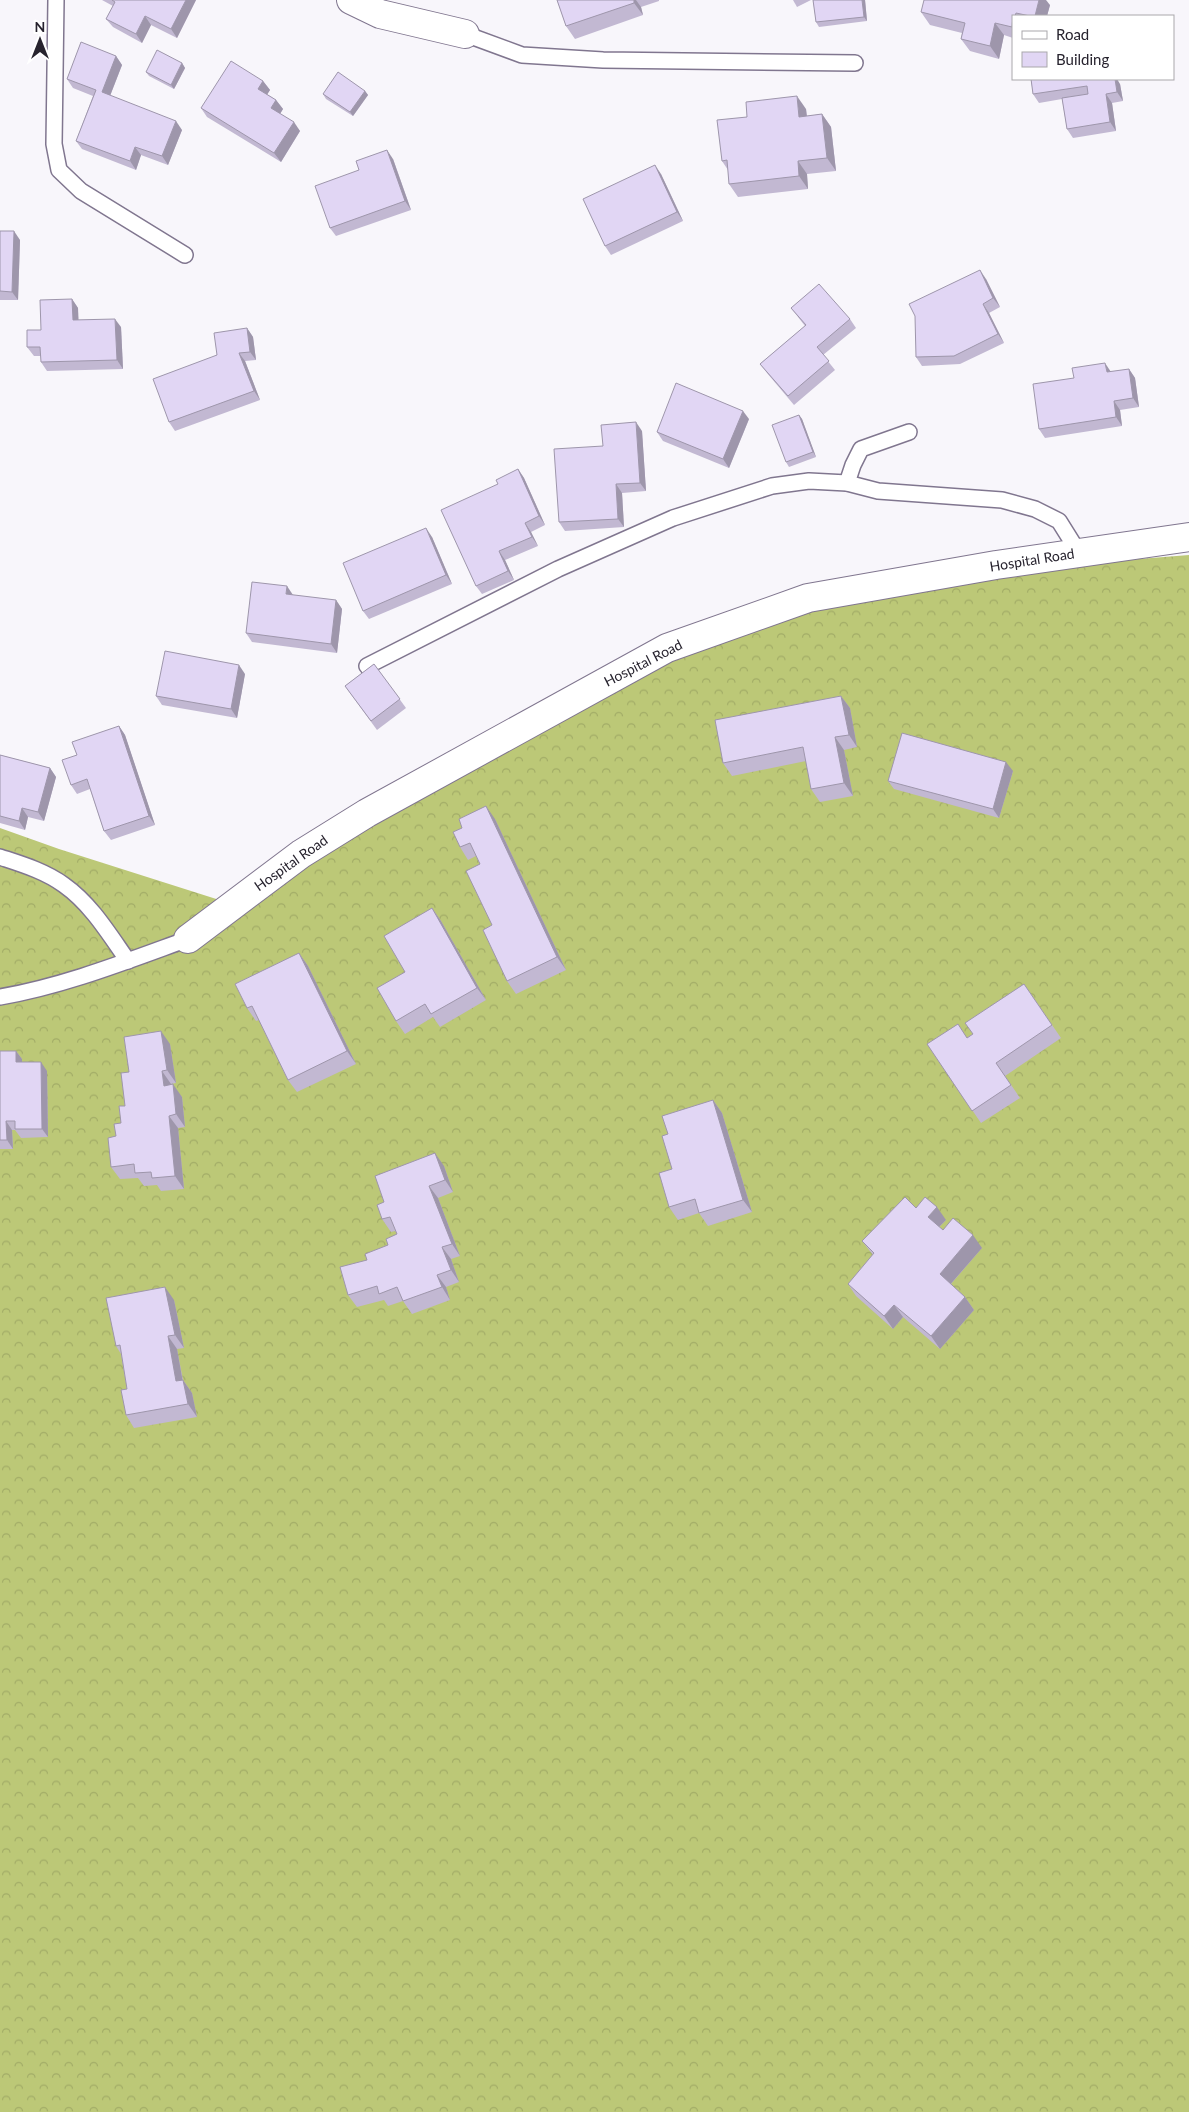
<svg xmlns="http://www.w3.org/2000/svg" width="1189" height="2112" font-family="Lato,sans-serif">
<style>
.forest{fill:url(#forest-crowns)}
.lines{fill:none;stroke-linecap:round;stroke-linejoin:round}
.lane-casing{stroke:#80768f;stroke-width:18}
.street-casing{stroke:#80768f;stroke-width:30}
.lane{stroke:#fff;stroke-width:15}
.street{stroke:#fff;stroke-width:28}
.wall{fill:#c2b8d2}
.shaded-wall{fill:#9e96ab}
.building{fill:#e1d6f4;stroke:#9e96ab}
.labels{text-anchor:middle;stroke-width:4.5;stroke-linejoin:round;paint-order:stroke}
.street-label{font-size:14px;fill:#27232e;stroke:#fff}
</style>
<defs>
<pattern id="forest-crowns" width="20" height="18" patternUnits="userSpaceOnUse" patternTransform="scale(1.25)"><rect width="20" height="18" fill="#bcc877"/><path d="M2 6a3 3 0 1 1 6 0M12 15a3 3 0 1 1 6 0" fill="none" stroke="#a2ac67"/></pattern>
</defs>
<rect width="100%" height="100%" fill="#f8f6fb"/>
<path class="forest" d="M1189 555V2112H0V828L59 849 232 904 700 624 860 581Z"/>
<g class="lines">
<defs>
<g id="lane">
<path d="M56 0 54 144 59 170 81 191 185 255"/>
<path d="M465 34 522 55 603 60 855 63"/>
<path d="M847 483 853 465 861 449 909 432"/>
<path d="M367 666 558 569 673 518 772 486 809 481 847 483 878 491 1002 500 1035 509 1059 521 1079 553"/>
<path d="M0 857C21 864 45 871 64 885 91 904 109 934 128 961"/>
<path d="M0 997C64 986 127 961 188 939"/>
</g>
<g id="street">
<path d="M351 0 380 14 465 34"/>
<path d="M188 939 301 854 367 813 667 648 808 598 996 565 1189 537"/>
</g>
</defs>
<use href="#lane" class="lane-casing"/>
<use href="#street" class="street-casing"/>
<use href="#lane" class="lane"/>
<use href="#street" class="street"/>
</g>
<g class="wall">
<path d="M102 0H196L177 38 151 25 142 43 113 27 106 19 113 6Z"/>
<path d="M557 0H659V1L641 7 643 15 575 39 566 26Z"/>
<path d="M793 0H811L797 7Z"/>
<path d="M813 0H865L867 21 819 27 816 22Z"/>
<path d="M1050 5 1047 16H1013V38L1004 35 999 59 970 51 961 39 962 33 930 25 921 12Z"/>
<path d="M116 56 122 65 110 96 182 130 168 165 141 155 136 170 82 149 76 141 93 96 73 88 67 79Z"/>
<path d="M182 63 185 68 174 89 149 76 146 72Z"/>
<path d="M1031 79 1120 84 1123 101 1112 103 1116 131 1073 138 1067 129 1062 99 1039 103 1033 94Z"/>
<path d="M263 81 270 90 267 94 276 100 283 109 280 114 300 131 281 162 207 117 201 108Z"/>
<path d="M365 91 368 95 353 116 326 99 323 94Z"/>
<path d="M806 109 807 116 822 114 831 127 836 171 807 174 808 189 738 197 729 184 728 170 722 161 747 117Z"/>
<path d="M393 159 411 210 336 236 330 228Z"/>
<path d="M661 174 683 221 611 255 605 246Z"/>
<path d="M0 231 20 240 18 300H0Z"/>
<path d="M986 279 1000 307 989 313 1004 343 960 364 922 366 916 357Z"/>
<path d="M72 299 78 308V320L121 327 123 369 47 371 41 362V356H34L27 347 41 330Z"/>
<path d="M791 308 850 319 856 328 823 355 835 370 794 405 767 373 760 364 805 326Z"/>
<path d="M247 328 253 337 256 360 245 361 260 400 175 431 169 422 217 355Z"/>
<path d="M1129 369 1135 378 1139 407 1120 410 1122 426 1045 438 1039 429 1111 372Z"/>
<path d="M799 415 802 419 816 457 789 467 786 462Z"/>
<path d="M749 419 729 468 663 441 657 432Z"/>
<path d="M642 431 646 491 622 493 624 527 565 531 559 522 603 446Z"/>
<path d="M518 469 524 478 545 525 531 532 538 546 505 560 514 580 482 594 476 586 498 484Z"/>
<path d="M432 537 452 584 369 619 363 611Z"/>
<path d="M336 600 342 609 337 653 252 642 246 633Z"/>
<path d="M374 664 406 708 377 730 345 686Z"/>
<path d="M245 674 237 718 162 705 156 696Z"/>
<path d="M841 696 850 708 857 747 844 750 853 796 820 802 811 789 806 761 732 776 723 763Z"/>
<path d="M119 726 125 735 155 825 111 840 104 831 90 789 77 794 71 785 77 755Z"/>
<path d="M0 755 50 768 56 777 44 821 28 817 25 830 0 823Z"/>
<path d="M1013 771 999 818 894 789 888 781Z"/>
<path d="M495 819 566 970 516 994 507 981 492 925 480 864 476 856 468 860 460 847Z"/>
<path d="M432 908 441 921 486 1000 440 1027 433 1017 405 1034 396 1021 405 972Z"/>
<path d="M299 953 308 966 356 1064 297 1092 288 1080 259 1020 256 1021 247 1008Z"/>
<path d="M1024 984 1061 1038 1005 1076 1020 1098 981 1123 927 1044 968 1037 973 1034Z"/>
<path d="M170 1044 176 1083 171 1084V1085L182 1097 185 1127 178 1128 184 1189 161 1191 157 1185 144 1186 138 1178 120 1179 111 1167 116 1136 121 1123 125 1106 129 1072Z"/>
<path d="M0 1051H16L22 1059V1062L47 1071 48 1137 21 1138 15 1130H12L13 1149H0Z"/>
<path d="M713 1100 722 1113 752 1212 708 1226 699 1213 678 1220 669 1207 672 1169 668 1134Z"/>
<path d="M444 1166 453 1192 438 1198 460 1256 451 1259 459 1282 446 1287 450 1300 412 1314 403 1301 388 1306 384 1300 357 1307 348 1295 367 1260 388 1245 397 1234 395 1231 391 1232 382 1219 384 1202Z"/>
<path d="M916 1208 946 1220 939 1227 943 1230 982 1248 951 1284 965 1297 974 1310 940 1349 903 1317 893 1329 856 1296 848 1284 873 1255 862 1241Z"/>
<path d="M174 1300 184 1348 177 1349 183 1380 192 1393 197 1417 134 1428 126 1415 127 1389 121 1354 116 1346Z"/>
</g>
<g class="shaded-wall">
<path d="M186 0H196L177 38 171 29Z"/>
<path d="M634 0H636L641 7 643 15 634 3Z"/>
<path d="M862 0H865L867 21 864 17Z"/>
<path d="M1039 0H1046L1050 5 1047 16H1035Z"/>
<path d="M145 16 151 25 142 43 136 34Z"/>
<path d="M995 23 1004 35 999 59 990 46Z"/>
<path d="M116 56 122 65 108 101 102 92Z"/>
<path d="M182 63 185 68 174 89 171 85Z"/>
<path d="M1115 79H1117L1120 84 1123 101 1117 92Z"/>
<path d="M263 81 270 90 265 98 258 89Z"/>
<path d="M365 91 368 95 353 116 350 112Z"/>
<path d="M1106 94 1112 103 1116 131 1110 122Z"/>
<path d="M797 96 806 109 808 129 799 117Z"/>
<path d="M276 100 283 109 278 117 271 108Z"/>
<path d="M822 114 831 127 836 171 827 158Z"/>
<path d="M176 121 182 130 168 165 162 156Z"/>
<path d="M294 122 300 131 281 162 274 153Z"/>
<path d="M135 147 141 155 136 170 130 161Z"/>
<path d="M387 150 393 159 411 210 405 201Z"/>
<path d="M798 161 807 174 808 189 799 176Z"/>
<path d="M655 165 661 174 683 221 677 212Z"/>
<path d="M14 231 20 240 18 300 12 292Z"/>
<path d="M980 270 986 279 1000 307 993 298Z"/>
<path d="M72 299 78 308 79 329 73 320Z"/>
<path d="M983 304 989 313 1004 343 998 334Z"/>
<path d="M115 319 121 327 123 369 117 360Z"/>
<path d="M247 328 253 337 256 360 250 352Z"/>
<path d="M239 353 245 361 260 400 254 391Z"/>
<path d="M1105 363 1111 372H1107Z"/>
<path d="M1129 369 1135 378 1139 407 1133 398Z"/>
<path d="M1114 401 1120 410 1122 426 1116 417Z"/>
<path d="M743 411 749 419 729 468 723 459Z"/>
<path d="M799 415 802 419 816 457 813 452Z"/>
<path d="M636 422 642 431 646 491 640 483Z"/>
<path d="M518 469 524 478 545 525 539 516Z"/>
<path d="M616 484 622 493 624 527 618 519Z"/>
<path d="M525 523 531 532 538 546 532 537Z"/>
<path d="M426 528 432 537 452 584 446 575Z"/>
<path d="M499 551 505 560 514 580 508 571Z"/>
<path d="M287 586 293 595 286 594Z"/>
<path d="M336 600 342 609 337 653 331 644Z"/>
<path d="M239 665 245 674 237 718 231 709Z"/>
<path d="M841 696 850 708 857 747 849 735Z"/>
<path d="M119 726 125 735 155 825 149 816Z"/>
<path d="M835 737 844 750 853 796 844 783Z"/>
<path d="M1006 762 1013 771 999 818 993 809Z"/>
<path d="M50 768 56 777 44 821 38 812Z"/>
<path d="M486 806 495 819 566 970 557 957Z"/>
<path d="M22 808 28 817 25 830 19 821Z"/>
<path d="M432 908 441 921 486 1000 477 988Z"/>
<path d="M299 953 308 966 356 1064 347 1051Z"/>
<path d="M161 1031 170 1044 176 1083 167 1070Z"/>
<path d="M16 1051 22 1059V1071L16 1062Z"/>
<path d="M41 1062 47 1071 48 1137 42 1129Z"/>
<path d="M162 1071 171 1084 173 1098 164 1086Z"/>
<path d="M173 1084 182 1097 185 1127 176 1114Z"/>
<path d="M713 1100 722 1113 752 1212 743 1200Z"/>
<path d="M169 1116 178 1128 184 1189 175 1176Z"/>
<path d="M6 1121 12 1130 13 1149 7 1140Z"/>
<path d="M435 1153 444 1166 453 1192 445 1180Z"/>
<path d="M429 1186 438 1198 460 1256 452 1244Z"/>
<path d="M937 1207 946 1220 937 1229 928 1217Z"/>
<path d="M973 1235 982 1248 948 1287 940 1274Z"/>
<path d="M442 1247 451 1259 459 1282 451 1270Z"/>
<path d="M437 1275 446 1287 450 1300 442 1287Z"/>
<path d="M165 1287 174 1300 184 1348 175 1335Z"/>
<path d="M965 1297 974 1310 940 1349 931 1336Z"/>
<path d="M894 1305 903 1317 893 1329 884 1316Z"/>
<path d="M168 1336 177 1349 185 1394 176 1381Z"/>
<path d="M183 1380 192 1393 197 1417 188 1404Z"/>
</g>
<g class="building">
<path d="M112 0H186L171 29 145 16 136 34 106 19 115 2Z"/>
<path d="M557 0H634V3L566 26Z"/>
<path d="M813 0H862L864 17 816 22Z"/>
<path d="M924 0H1039L1035 16H1030L1016 13 1015 16H1013L1012 27 995 23 990 46 961 39 965 23 921 12Z"/>
<path d="M81 42 116 56 102 92 176 121 162 156 135 147 130 161 76 141 96 90 67 79Z"/>
<path d="M157 50 182 63 171 85 146 72Z"/>
<path d="M231 61 263 81 258 89 276 100 271 108 294 122 274 153 201 108Z"/>
<path d="M338 72 365 91 350 112 323 94Z"/>
<path d="M1031 79H1115L1117 92 1106 94 1110 122 1067 129 1062 98 1088 94 1087 86 1033 94Z"/>
<path d="M797 96 799 117 822 114 827 158 798 161 799 176 729 184 727 160 722 161 717 120 747 117 746 102Z"/>
<path d="M387 150 405 201 330 228 315 186 359 170 356 161Z"/>
<path d="M655 165 677 212 605 246 583 199Z"/>
<path d="M0 231H14L12 292 0 291Z"/>
<path d="M980 270 993 298 983 304 998 334 954 356 916 357 915 316 909 304Z"/>
<path d="M819 284 850 319 817 347 829 361 788 396 760 364 806 325 791 308Z"/>
<path d="M72 299 73 320 115 319 117 360 41 362 40 347H27V330H41L40 300Z"/>
<path d="M247 328 250 352 239 353 254 391 169 422 153 379 217 355 214 333Z"/>
<path d="M1105 363 1107 372 1129 369 1133 398 1114 401 1116 417 1039 429 1033 384 1074 378 1072 368Z"/>
<path d="M676 383 743 411 723 459 657 432Z"/>
<path d="M799 415 813 452 786 462 772 425Z"/>
<path d="M636 422 640 483 616 484 618 519 559 522 554 449 603 446 601 425Z"/>
<path d="M518 469 539 516 525 523 532 537 499 551 508 571 476 586 441 510 498 484 496 480Z"/>
<path d="M426 528 446 575 363 611 343 563Z"/>
<path d="M252 582 287 586 286 594 336 600 331 644 246 633Z"/>
<path d="M165 651 239 665 231 709 156 696Z"/>
<path d="M374 664 400 699 371 721 345 686Z"/>
<path d="M841 696 849 735 835 737 844 783 811 789 803 747 723 763 715 720Z"/>
<path d="M119 726 149 816 104 831 87 779 71 785 62 760 77 755 72 742Z"/>
<path d="M902 733 1006 762 993 809 888 781Z"/>
<path d="M0 755 50 768 38 812 22 808 19 821 0 816Z"/>
<path d="M486 806 557 957 507 981 483 930 492 925 466 871 480 864 470 843 460 847 453 832 462 828 459 819Z"/>
<path d="M432 908 477 988 431 1014 425 1004 396 1021 377 988 405 972 384 936Z"/>
<path d="M299 953 347 1051 288 1080 252 1006 247 1008 235 984Z"/>
<path d="M1024 984 1052 1025 996 1063 1011 1085 972 1111 927 1044 958 1024 967 1038 973 1034 965 1023Z"/>
<path d="M161 1031 167 1070 162 1071 164 1086 173 1084 176 1114 169 1116 175 1176 152 1178 151 1172 135 1173 134 1164 111 1167 108 1138 116 1136 114 1124 121 1123 119 1106H125L121 1073 129 1072 124 1037Z"/>
<path d="M0 1051H16V1062H41L42 1129H15V1121H6L7 1140H0Z"/>
<path d="M713 1100 743 1200 699 1213 695 1199 669 1207 659 1173 672 1169 662 1136 668 1134 662 1116Z"/>
<path d="M435 1153 445 1180 429 1186 452 1244 442 1247 451 1270 437 1275 442 1287 403 1301 397 1287 379 1294 377 1286 348 1295 340 1267 367 1260 365 1254 388 1245 386 1239 397 1234 390 1217 382 1219 377 1205 384 1202 375 1176Z"/>
<path d="M905 1197 916 1208 925 1197 937 1207 928 1217 943 1230 953 1218 973 1235 940 1274 965 1297 931 1336 894 1305 884 1316 848 1284 874 1253 862 1241Z"/>
<path d="M165 1287 175 1335 168 1336 176 1381 183 1380 188 1404 126 1415 121 1390 127 1389 120 1345 116 1346 106 1298Z"/>
</g>
<g class="labels">
<g class="street-label">
<text transform="translate(1032 560) rotate(-9)" y="5">Hospital Road</text>
<text transform="translate(643 663) rotate(-27)" y="5">Hospital Road</text>
<text transform="translate(291 863) rotate(-35)" y="5">Hospital Road</text>
</g>
</g>
<rect x="1012" y="15" width="162" height="65" fill="#ffffff" stroke="#a9a7ab"/>
<rect x="1022" y="31" width="25" height="8" fill="#ffffff" stroke="#a9a7ab"/>
<text x="1056" y="40" font-size="15" fill="#27232e">Road</text>
<rect x="1022" y="52" width="25" height="15" fill="#e1d6f4" stroke="#a9a7ab"/>
<text x="1056" y="65" font-size="15" fill="#27232e">Building</text>
<g transform="translate(40 40)" stroke="#ffffff" stroke-width="4" paint-order="stroke">
<path d="M0-4L9 19L0 12L-9 19Z" fill="#27232e"/>
<text y="-8" font-size="14" font-weight="bold" text-anchor="middle" fill="#27232e">N</text>
</g>
</svg>
